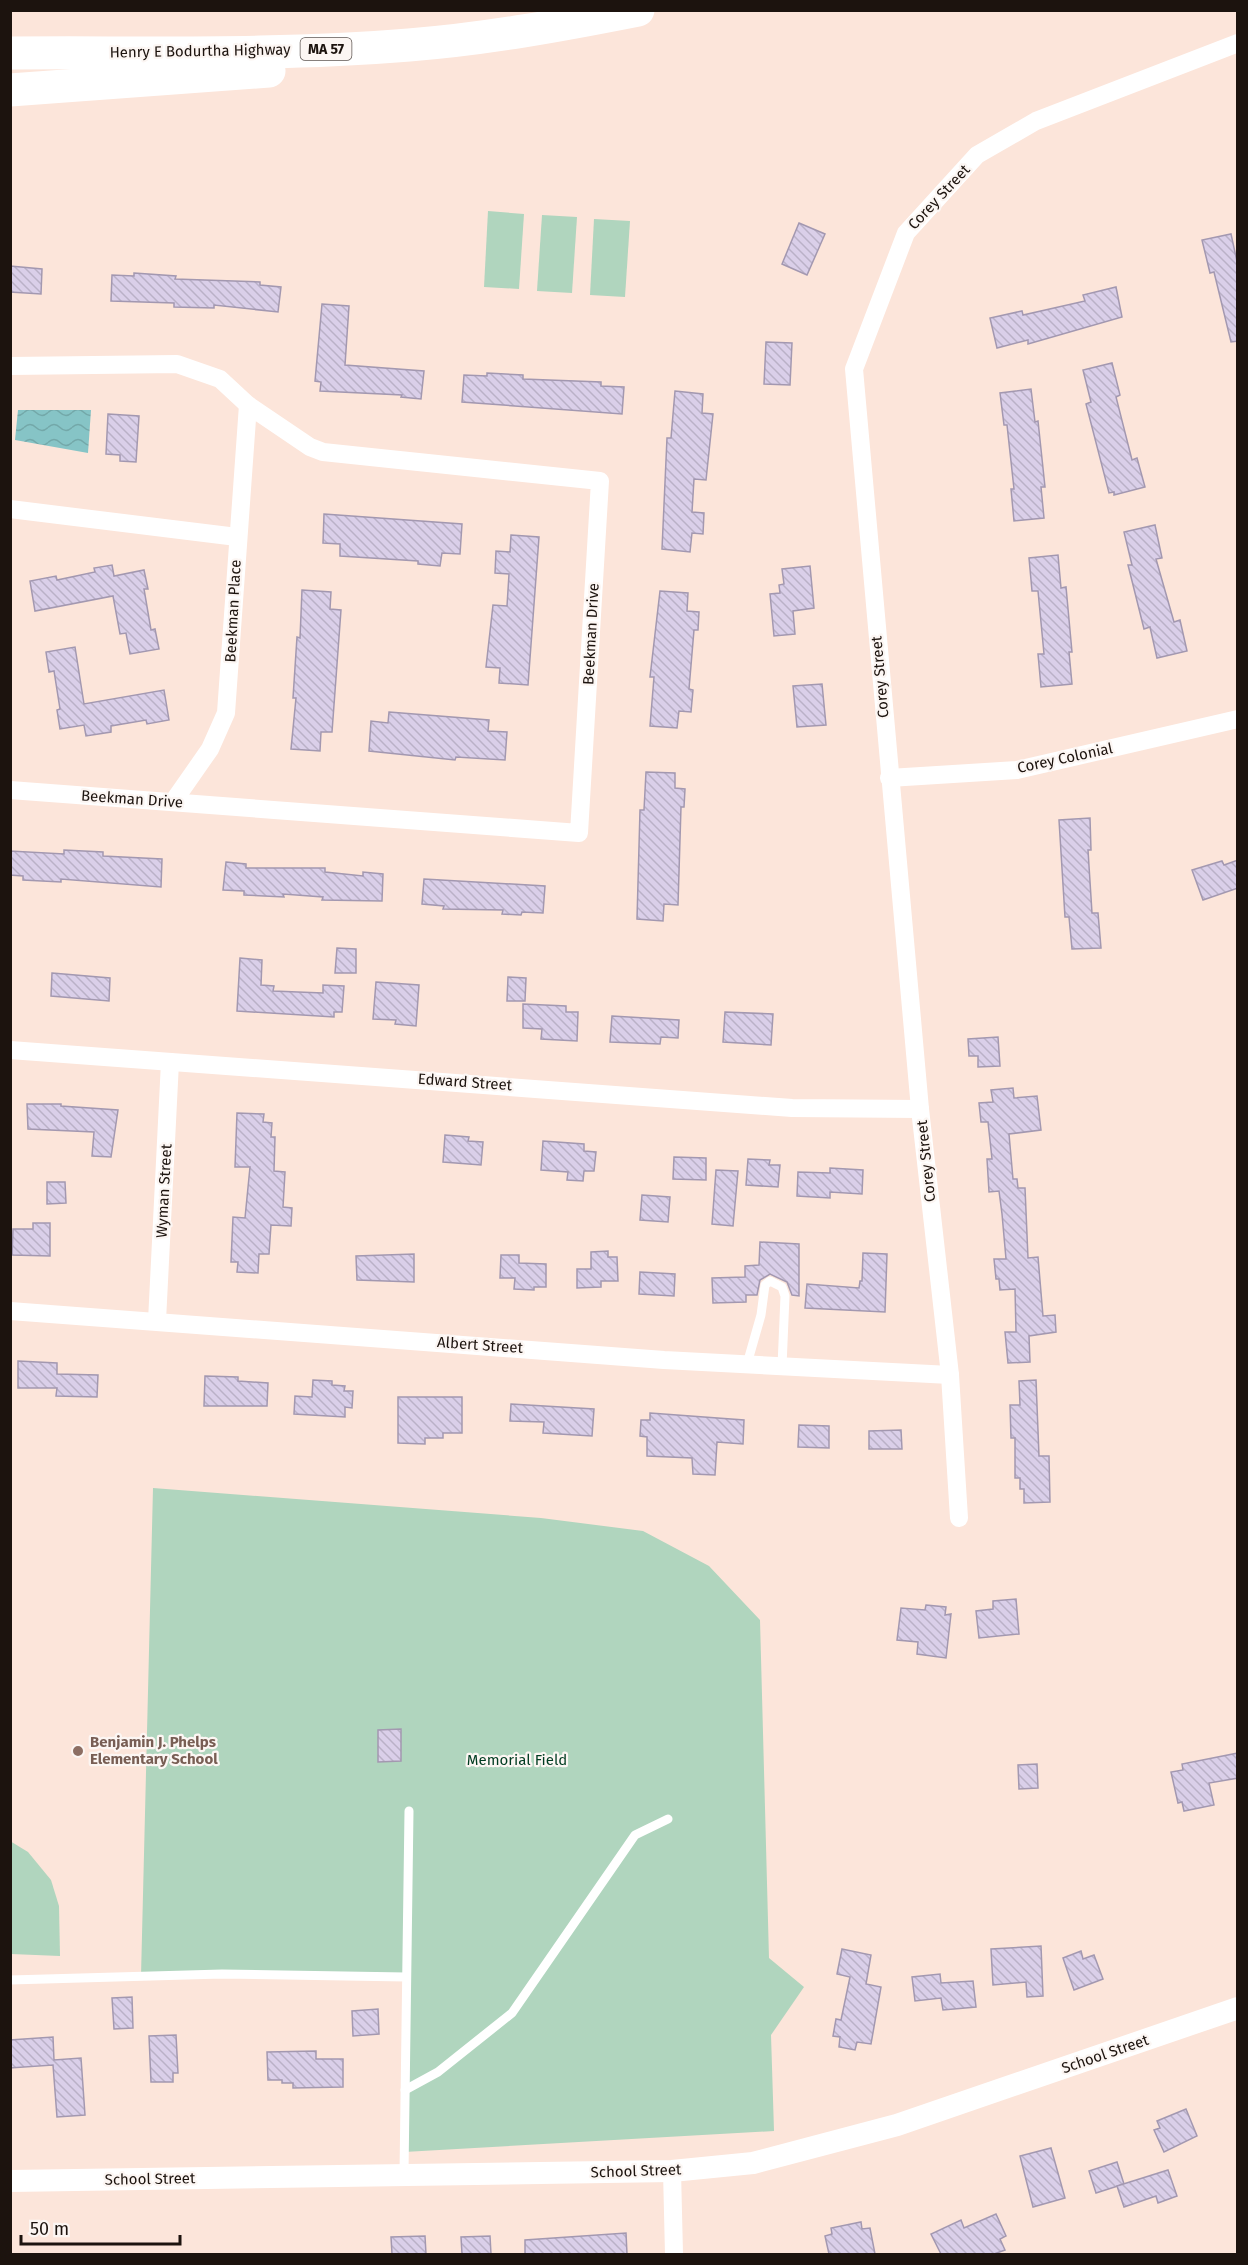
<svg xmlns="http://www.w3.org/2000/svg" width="1248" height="2265" font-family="'Fira Sans',sans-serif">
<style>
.green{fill:#b0d5be}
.water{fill:url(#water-waves)}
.building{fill:url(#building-back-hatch);stroke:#a398b0;stroke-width:1.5}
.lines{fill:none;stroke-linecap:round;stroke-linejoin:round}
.service{stroke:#fff;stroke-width:9}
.minor{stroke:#fff;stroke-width:18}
.tertiary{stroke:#fff;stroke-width:22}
.motorway{stroke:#fff;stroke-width:33}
.education-dot{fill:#8d6e63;stroke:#fcf6f3;stroke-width:2}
.labels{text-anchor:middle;stroke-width:4.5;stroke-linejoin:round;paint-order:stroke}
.shield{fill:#fcf6f3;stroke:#5f5753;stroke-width:1.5}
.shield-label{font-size:14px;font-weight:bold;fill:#1c130e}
.street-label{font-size:15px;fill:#1c130e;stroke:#fcf6f3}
.education-label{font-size:15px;font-weight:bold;fill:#785e54;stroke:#fcf6f3;text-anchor:start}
.park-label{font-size:15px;fill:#003c21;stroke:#fcf6f3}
</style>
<defs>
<pattern id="water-waves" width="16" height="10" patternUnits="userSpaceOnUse" patternTransform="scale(1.5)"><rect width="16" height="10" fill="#86c4c6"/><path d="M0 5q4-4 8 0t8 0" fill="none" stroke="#73a8a9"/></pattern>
<pattern id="building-back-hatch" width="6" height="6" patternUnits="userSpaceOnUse" patternTransform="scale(1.5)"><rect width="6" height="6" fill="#dacfe9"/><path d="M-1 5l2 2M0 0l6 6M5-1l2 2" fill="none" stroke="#bab1c7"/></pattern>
</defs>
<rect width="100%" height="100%" fill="#fce5da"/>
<g class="green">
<path d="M488 211 524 214 519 289 484 287Z"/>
<path d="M542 215 577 217 572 293 537 291Z"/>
<path d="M594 219 630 221 625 297 590 295Z"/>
<path d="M153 1488 541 1518 643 1531 709 1566 760 1620 769 1958 804 1987 771 2035 774 2131 404 2152 406 1978 141 1976Z"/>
<path d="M10 1841 28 1852 51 1880 59 1906 60 1956 11 1954Z"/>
</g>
<path class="water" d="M18 410H91L88 453 15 440Z"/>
<g class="building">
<path d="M799 223 825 234 807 275 782 264Z"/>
<path d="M1231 234 1238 266V341L1231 342 1214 272 1210 273 1202 240Z"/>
<path d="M10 266 42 269 41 294 10 292Z"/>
<path d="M134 273 176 276 175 279 260 282V285L281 287 278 312 214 305V308L174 307V303L111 301 112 275 134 276Z"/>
<path d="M1116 287 1122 317 1028 344V340L997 348 990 318 1022 311 1023 315 1085 301 1083 295Z"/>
<path d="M322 304 349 306 345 365 424 371 421 399 401 397 402 395 320 391 321 382 315 381Z"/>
<path d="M766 342 792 343 790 385 764 384Z"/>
<path d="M1112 363 1120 395 1116 397 1132 460 1137 458 1145 487 1114 495V492L1109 493 1086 404 1091 402 1083 370Z"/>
<path d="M487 373 523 375V379L601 382V386L624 387 622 414 462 402 464 375 487 376Z"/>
<path d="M1031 389 1035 422 1038 421 1045 487H1041L1044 518 1014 521 1011 489H1014L1007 425H1004L1000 393Z"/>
<path d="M675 391 703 394 702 413 713 414 706 480 694 479 692 512 704 513 703 534 692 533 690 552 662 549 667 438H671Z"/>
<path d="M108 414 139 416 136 462 120 461V455L106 454Z"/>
<path d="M324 514 462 524 460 554 442 553 440 566 418 564V561L340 556V544L323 543Z"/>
<path d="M1155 525 1162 558 1156 559 1174 622 1180 620 1187 651 1157 658 1150 627 1144 629 1128 565H1132L1124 532Z"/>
<path d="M511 535 539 537 528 685 499 683 500 668 486 667 493 605 507 606 509 574 495 573 496 551 510 552Z"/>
<path d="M1058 555 1061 588 1066 587 1072 652H1069L1072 684 1041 687 1038 654H1044L1038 591H1032L1029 558Z"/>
<path d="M112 565 114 576 144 570 148 589H144L151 630 155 629 159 649 130 654 126 633 120 634 113 596 35 611 30 581 56 576 57 580 95 572 94 568Z"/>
<path d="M810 566 814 608 793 611 795 634 774 636 770 594 780 593 779 585 784 584 782 569Z"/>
<path d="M302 590 331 592 330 609 341 610 332 732H321L320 751 291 749 296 698H293L297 637 300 638Z"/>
<path d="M660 591 688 593 687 611 699 612 698 630H694L689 689 693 690 691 712 679 711 677 728 650 726 654 677H650Z"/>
<path d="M75 647 84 704 164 690 169 720 147 724 146 720 111 726V732L86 736 84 725 60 729 57 710 60 709 54 671 49 672 46 652Z"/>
<path d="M822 684 826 725 797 727 793 686Z"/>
<path d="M389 712 489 720 488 731 507 732 505 760 456 757 455 760 369 751 371 721 388 723Z"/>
<path d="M646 772 675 773V788L685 789 684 807H681L678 905 664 904 663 921 637 919 640 810H644Z"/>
<path d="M1090 818 1091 850H1088L1092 913H1098L1101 948 1072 949 1069 917H1065L1059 820Z"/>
<path d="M64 850 103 852V856L162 859 161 887 61 879V882L23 880V876L10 875V851L64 854Z"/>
<path d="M1238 860V888L1203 900 1192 870 1222 861 1224 865Z"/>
<path d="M226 862 246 864V868H325V872L363 876V872L383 874 382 901 322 900 323 897 283 894 284 897 244 895V891L223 890Z"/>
<path d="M424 879 545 886 543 913 522 912 521 915 502 914 503 910 443 909 444 906 422 904Z"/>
<path d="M337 948 356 949V973H335Z"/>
<path d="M240 958 262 960 261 985 274 986 273 991 323 993V985L344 986 342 1012H334V1017L237 1011Z"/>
<path d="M52 973 110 978 109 1001 51 996Z"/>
<path d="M508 977 526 978 525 1001H507Z"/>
<path d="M376 982 419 985 416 1026 395 1024 396 1020 373 1019Z"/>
<path d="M523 1004 566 1006V1012H578L577 1041 541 1039 542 1029 523 1028Z"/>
<path d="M725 1012 773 1014 771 1045 723 1042Z"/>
<path d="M612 1016 679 1020 678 1038 661 1037 660 1044 610 1042Z"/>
<path d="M998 1037 1000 1066 978 1067V1056H969L968 1039Z"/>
<path d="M1013 1088 1014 1098 1037 1096 1041 1130 1009 1134 1013 1179H1017L1018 1188H1025L1028 1258 1038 1257 1043 1316 1055 1315 1056 1332 1029 1336 1030 1362 1008 1363 1005 1332H1016L1015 1289 1000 1290 999 1279H996L994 1259H1006L1002 1214 999 1191 989 1192 987 1159H992L988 1122H981L979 1103 993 1102 991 1090Z"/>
<path d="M27 1104H61V1106L118 1110 111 1157 92 1156 94 1132 28 1129Z"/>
<path d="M237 1113 264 1114 263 1122 272 1123 271 1137H275L274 1171 285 1172 283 1207 292 1208 291 1226 271 1225 269 1254H259L258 1273 237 1272 238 1262H231L233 1217 245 1218 250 1167H235Z"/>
<path d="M445 1135 469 1137 468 1141 483 1142 481 1165 443 1162Z"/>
<path d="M543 1141 584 1144V1151L596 1152 594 1171H584L583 1181 567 1180 568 1172 541 1170Z"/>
<path d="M674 1157 706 1158V1180L673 1179Z"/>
<path d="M748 1159 770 1160 769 1165H780L778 1187 746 1185Z"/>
<path d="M830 1168 863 1170 862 1194 830 1192V1198L797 1196 798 1172 830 1173Z"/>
<path d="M716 1170 738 1171 733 1226 712 1224Z"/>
<path d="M47 1182H65L66 1203 47 1204Z"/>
<path d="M642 1195 670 1197 668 1222 640 1220Z"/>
<path d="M33 1223H50V1256L12 1255 13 1229H33Z"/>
<path d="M760 1242 799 1244V1296L792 1295 787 1282 770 1274 760 1280 757 1295H746V1302L713 1303 712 1278 745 1277V1266L759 1265Z"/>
<path d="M608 1251V1257H617L618 1281H601V1287L577 1288V1269H591V1252Z"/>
<path d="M863 1253 887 1254 885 1312 805 1308 807 1284 859 1288 860 1281H862Z"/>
<path d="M414 1254V1282L357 1280 356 1256Z"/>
<path d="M501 1255H519V1263L546 1264V1287H534V1290L514 1289 515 1278H500Z"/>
<path d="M640 1272 675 1274 674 1296 639 1294Z"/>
<path d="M18 1361 57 1363V1374L98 1375 97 1397 56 1396 57 1388H18Z"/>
<path d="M205 1376 238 1377V1381L268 1383 267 1406H204Z"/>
<path d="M313 1380 332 1381V1385L345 1386 344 1391H353L352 1408 345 1407V1417L294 1414 295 1396 312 1397Z"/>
<path d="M1036 1380 1039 1456H1049L1050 1502 1024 1503V1489H1020V1478H1015V1438H1011L1010 1405H1020L1019 1381Z"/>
<path d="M398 1397H462V1433H443V1438H425V1444L398 1443Z"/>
<path d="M511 1404 594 1409 592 1436 543 1433 544 1422 510 1421Z"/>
<path d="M650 1413 744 1420 743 1444 717 1442 715 1475 693 1474 692 1458 647 1456V1437L640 1436 641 1420H650Z"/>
<path d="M799 1425 829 1426V1448L798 1447Z"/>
<path d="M901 1430 902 1449H869V1431Z"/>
<path d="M1016 1599 1019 1634 979 1638 976 1611 993 1609V1601Z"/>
<path d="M926 1605 946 1607 945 1615 951 1614 946 1658 917 1654 918 1642 897 1640 901 1608 925 1610Z"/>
<path d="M401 1729V1761L378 1762V1730Z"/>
<path d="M1238 1753V1778L1209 1783 1214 1805 1184 1811 1182 1802 1178 1803 1171 1772 1183 1770 1182 1764Z"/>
<path d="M1037 1764 1038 1788 1019 1789 1018 1765Z"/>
<path d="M1041 1946 1043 1996 1027 1997 1026 1982 993 1985 991 1949Z"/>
<path d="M842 1949 871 1955 866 1984 881 1987 871 2044 857 2042 855 2050 839 2047 840 2037 833 2036 836 2019 841 2020 850 1977 837 1974Z"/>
<path d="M1081 1951 1083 1959 1094 1955 1103 1979 1074 1990 1063 1958Z"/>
<path d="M940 1974 941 1983 973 1981 976 2007 943 2010 941 1998 915 2001 912 1977Z"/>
<path d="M132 1997 133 2028 114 2029 112 1998Z"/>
<path d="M378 2009 379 2034 353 2036 352 2011Z"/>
<path d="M176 2035 178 2073H173V2082H151L149 2036Z"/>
<path d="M53 2037 54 2060 81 2058 85 2115 57 2117 53 2065 10 2068V2040Z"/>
<path d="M316 2051V2059H343V2087L293 2088V2083H282V2080H268L267 2052Z"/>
<path d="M1186 2109 1197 2136 1164 2152 1154 2130 1160 2128 1157 2121Z"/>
<path d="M1051 2148 1065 2198 1033 2207 1020 2156Z"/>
<path d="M1117 2162 1124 2184 1096 2193 1089 2171Z"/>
<path d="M1168 2170 1177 2196 1158 2203 1156 2196 1124 2207 1117 2186Z"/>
<path d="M996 2214 1006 2236 1000 2239 1005 2250 994 2254H941L931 2234 961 2220 964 2228Z"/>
<path d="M861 2222 862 2229 870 2228 875 2254H829L825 2236 832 2234 831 2228Z"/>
<path d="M626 2233 627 2254H525V2240Z"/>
<path d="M425 2236 426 2254H392L391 2237Z"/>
<path d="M490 2236 491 2254H462L461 2237Z"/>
</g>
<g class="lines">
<g class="service">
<path d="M747 1364 761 1315 765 1285 770 1281 782 1287 785 1296 782 1366"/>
<path d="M10 1980 222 1974 406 1977"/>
<path d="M405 2090 438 2072 512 2013 635 1835 668 1819"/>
<path d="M404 2173 409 1811"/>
</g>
<g class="minor">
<path d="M10 366 177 364 220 379 248 405 310 447 323 452 600 481 579 833 10 790"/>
<path d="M10 509 237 537"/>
<path d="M889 778 1017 770 1238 719"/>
<path d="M173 802 210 749 226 713 248 405"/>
<path d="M10 1050 792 1108 920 1109"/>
<path d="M10 1311 664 1360 950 1375"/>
<path d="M157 1321 170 1062"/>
<path d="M959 1518 950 1375 920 1109 854 369 906 233 977 155 1036 121 1238 43"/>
<path d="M672 2171 674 2254"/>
</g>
<path class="tertiary" d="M10 2181 672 2171 753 2163 897 2125 1238 2008"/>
<g class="motorway">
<path d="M10 53C143 52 277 56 409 45 486 39 562 25 638 10"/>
<path d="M10 90 269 71"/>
</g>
</g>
<circle class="education-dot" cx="78" cy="1751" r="6"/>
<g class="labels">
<rect class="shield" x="300.5" y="38" width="51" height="22" rx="4.5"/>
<g class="shield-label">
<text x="326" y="54">MA 57</text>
</g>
<g class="street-label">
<text transform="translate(200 51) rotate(-1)" y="5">Henry E Bodurtha Highway</text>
<text transform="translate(939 197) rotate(-47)" y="5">Corey Street</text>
<text transform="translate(233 611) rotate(-87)" y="5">Beekman Place</text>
<text transform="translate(591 634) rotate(-87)" y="5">Beekman Drive</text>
<text transform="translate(880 677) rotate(-95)" y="5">Corey Street</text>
<text transform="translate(1065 758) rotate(-12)" y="5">Corey Colonial</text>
<text transform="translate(132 799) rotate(4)" y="5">Beekman Drive</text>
<text transform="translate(465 1082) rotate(4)" y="5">Edward Street</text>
<text transform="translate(926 1161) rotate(-96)" y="5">Corey Street</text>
<text transform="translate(164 1191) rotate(-87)" y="5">Wyman Street</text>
<text transform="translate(480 1345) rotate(4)" y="5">Albert Street</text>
<text transform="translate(1105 2054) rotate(-19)" y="5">School Street</text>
<text transform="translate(636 2171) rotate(-2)" y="5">School Street</text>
<text transform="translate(150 2179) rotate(-1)" y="5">School Street</text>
</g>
<g class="education-label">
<text x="90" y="1747">Benjamin J. Phelps<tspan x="90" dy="17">Elementary School</tspan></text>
</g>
<g class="park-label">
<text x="517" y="1765">Memorial Field</text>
</g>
</g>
<rect width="1248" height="2265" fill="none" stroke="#1c130e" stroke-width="24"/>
<path d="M21 2235v9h159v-9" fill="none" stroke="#1c130e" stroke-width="3"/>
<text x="30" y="2235" font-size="18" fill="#1c130e" stroke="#fcf6f3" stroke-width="4.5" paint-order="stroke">50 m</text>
</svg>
